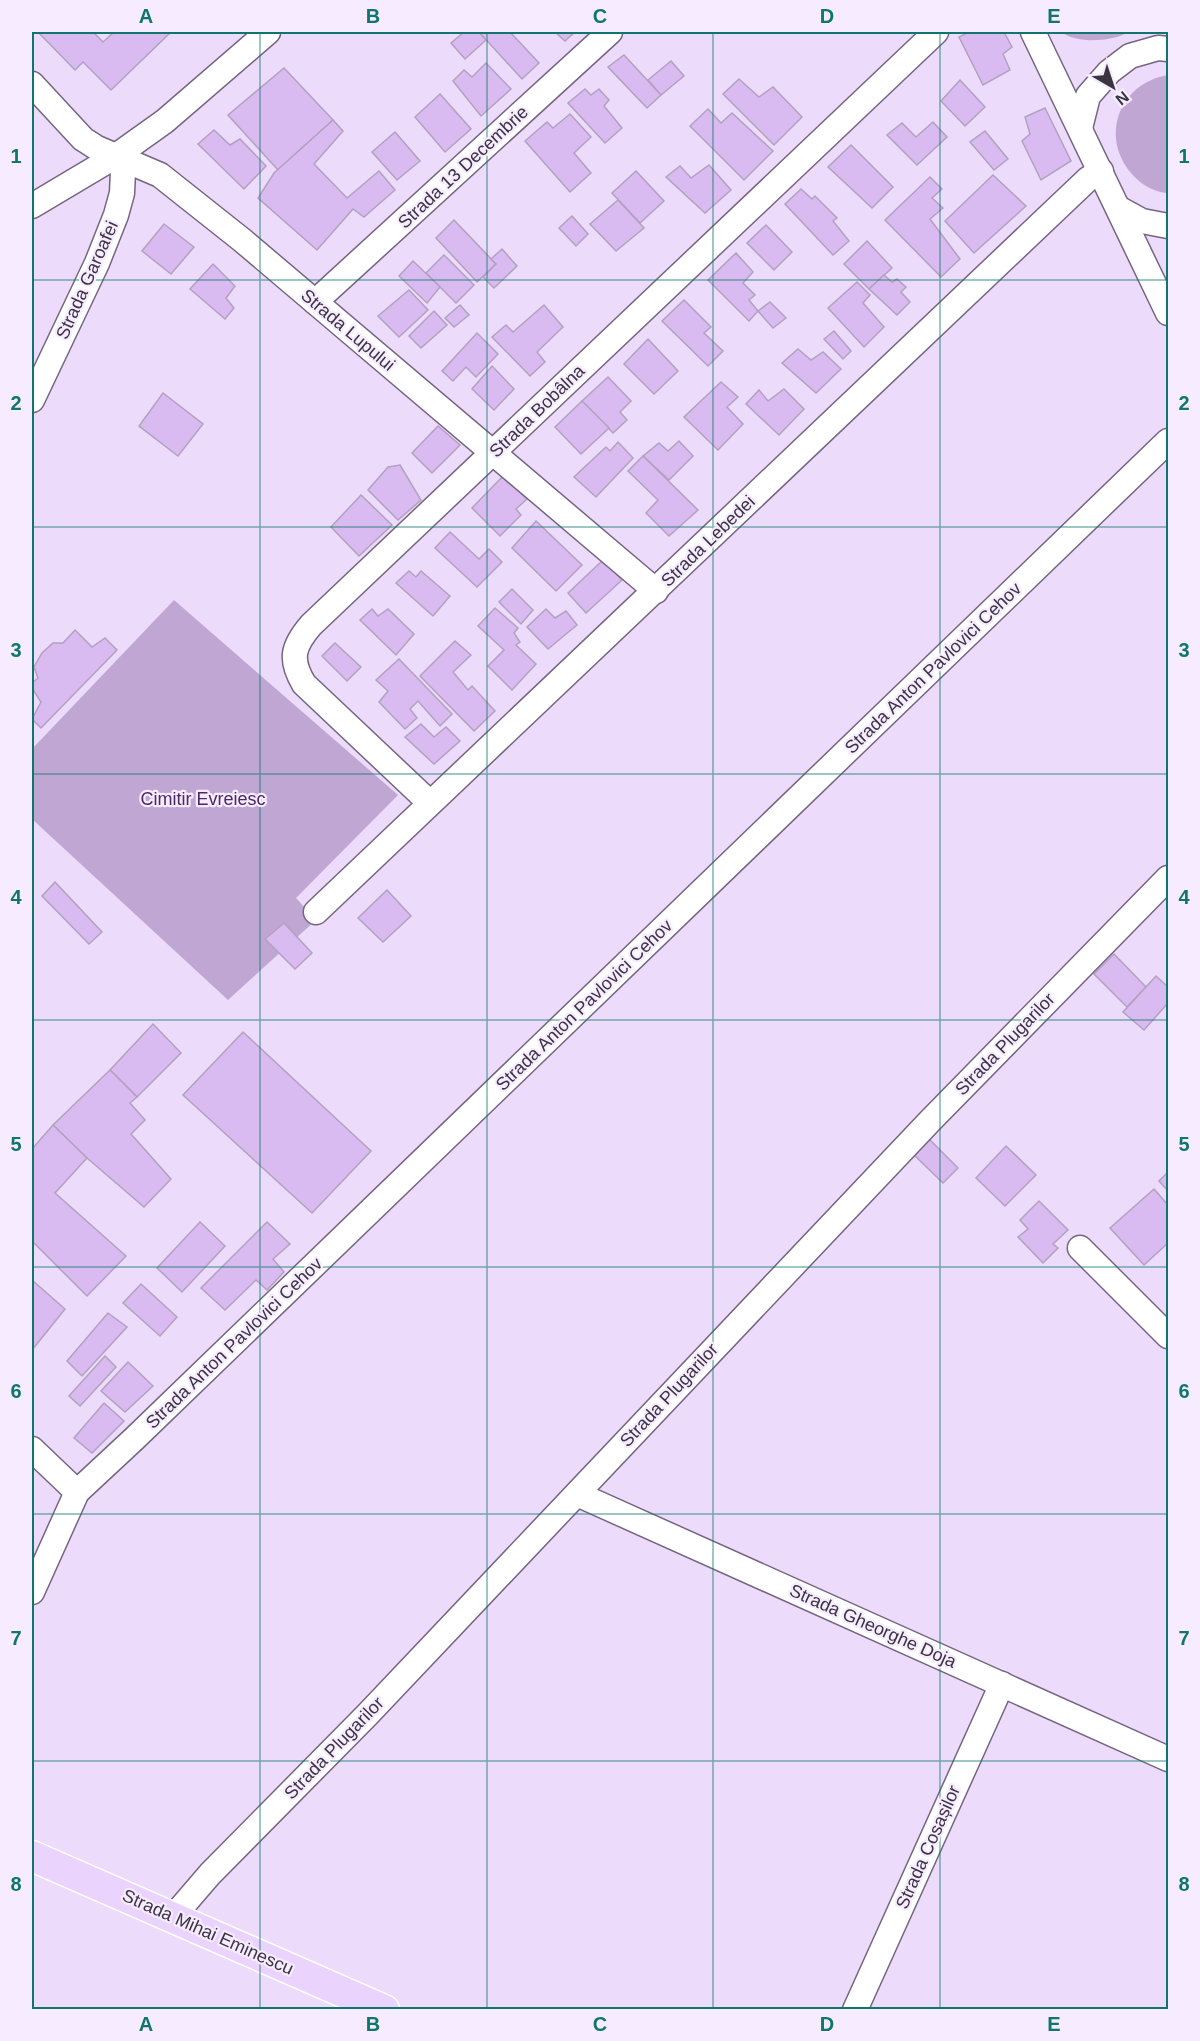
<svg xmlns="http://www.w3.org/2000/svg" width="1200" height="2041" font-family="Helvetica,sans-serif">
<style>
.green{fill:#c0a7d3}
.building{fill:#d9bbf1;stroke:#b2a1bf;stroke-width:1.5}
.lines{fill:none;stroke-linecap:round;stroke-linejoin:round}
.minor-casing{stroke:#756581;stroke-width:27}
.major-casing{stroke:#fff;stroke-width:33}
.minor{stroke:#fff;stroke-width:24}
.major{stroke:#ead3fc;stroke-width:30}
.grid{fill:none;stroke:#0f766e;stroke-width:1.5;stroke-opacity:0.55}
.labels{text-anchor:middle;stroke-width:4.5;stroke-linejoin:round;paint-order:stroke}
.street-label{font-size:18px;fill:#3b3441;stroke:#f6ebff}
.park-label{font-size:18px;fill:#4d2766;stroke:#f6ebff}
.neatline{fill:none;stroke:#0f766e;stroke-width:2}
.grid-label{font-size:20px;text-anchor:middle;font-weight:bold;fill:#0f766e}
</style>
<rect width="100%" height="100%" fill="#eddbfb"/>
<g class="green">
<path d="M1061 32H1129C1111 42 1078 44 1061 32Z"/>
<path d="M1168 75V193C1158 193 1146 187 1139 181 1097 145 1115 84 1168 75Z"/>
<path d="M174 600 398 795 296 898 316 920 228 1000 32 819V749Z"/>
</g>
<g class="building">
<path d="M38 32H93L103 42 114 32H171L111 90 83 62 75 70Z"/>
<path d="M464 32H479L486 40 465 59 451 43Z"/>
<path d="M479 32H510L539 63 522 79Z"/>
<path d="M555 32H575L565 41Z"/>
<path d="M969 32H1004L1012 47 1003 54 1010 70 983 85 959 37Z"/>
<path d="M624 55 661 95 647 108 608 67Z"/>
<path d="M671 61 684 76 661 95 648 80Z"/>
<path d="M486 63 511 89 481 116 453 81 464 70 472 77Z"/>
<path d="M284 68 333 120 278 170 228 115Z"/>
<path d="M739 79 759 97 773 87 802 117 774 145 723 94Z"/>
<path d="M960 80 985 107 965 126 941 101Z"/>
<path d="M585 89 591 95 599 89 609 100 604 106 622 128 605 143 568 103Z"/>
<path d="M440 94 471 129 445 152 415 117Z"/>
<path d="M1045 108 1071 161 1041 180 1022 141 1030 134 1025 117Z"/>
<path d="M708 109 721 123 732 113 773 151 744 180 690 126Z"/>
<path d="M570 114 591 137 574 153 591 173 570 192 525 141 547 122 553 128Z"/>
<path d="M333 120 343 131 314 164 347 198 379 171 395 190 364 217 353 209 317 250 258 198 274 173Z"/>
<path d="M933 122 947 137 917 165 887 135 902 123 916 137Z"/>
<path d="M214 130 230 145 240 139 266 166 244 189 198 144Z"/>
<path d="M985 131 1008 159 994 170 970 142Z"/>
<path d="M395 132 420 161 397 180 372 152Z"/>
<path d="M851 145 893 187 872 208 828 167Z"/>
<path d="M709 165 731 190 705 213 666 177 680 166 691 178Z"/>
<path d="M636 171 664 201 640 223 612 193Z"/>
<path d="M993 175 1026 206 974 253 945 221Z"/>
<path d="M930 177 942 189 932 198 943 208 930 219 960 259 941 277 885 220Z"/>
<path d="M801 189 812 199 815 196 837 218 833 221 849 241 833 255 785 204Z"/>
<path d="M618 200 644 228 616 251 590 224Z"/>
<path d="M572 216 588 234 576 246 559 228Z"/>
<path d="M454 220 496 264 477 282 436 238Z"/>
<path d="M164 224 194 247 171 274 142 251Z"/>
<path d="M766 225 792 252 774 270 747 243Z"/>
<path d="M867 241 892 268 869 289 844 264Z"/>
<path d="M502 249 517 266 494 288 483 277 496 264 491 259Z"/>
<path d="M736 253 753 272 743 283 755 295 749 300 758 311 749 321 708 280Z"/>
<path d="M444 255 474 285 456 303 426 273Z"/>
<path d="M413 261 440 287 427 303 399 276Z"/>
<path d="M213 264 235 286 226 298 234 308 225 319 190 289Z"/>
<path d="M884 275 892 282 897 279 906 287 901 292 910 302 897 315 869 289Z"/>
<path d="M857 282 870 295 863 303 884 327 864 347 828 308Z"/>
<path d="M409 290 428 310 399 337 378 316Z"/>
<path d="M684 300 711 327 704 333 723 351 708 366 662 321Z"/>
<path d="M770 302 786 318 773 328 758 311Z"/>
<path d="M460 305 469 315 454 327 445 318Z"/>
<path d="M544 305 563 327 537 352 545 362 530 376 492 337 506 325 513 332Z"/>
<path d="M434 311 447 325 421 348 409 336Z"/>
<path d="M834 331 851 351 843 359 824 339Z"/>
<path d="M477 333 498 354 476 377 466 367 453 381 442 371Z"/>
<path d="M648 339 678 371 654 394 624 364Z"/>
<path d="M798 349 811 360 823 352 841 369 816 393 782 363Z"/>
<path d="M492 366 514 389 494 410 472 389Z"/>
<path d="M608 377 631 401 620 412 627 420 613 433 582 401Z"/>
<path d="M721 382 738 397 727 407 743 424 718 450 684 417Z"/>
<path d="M784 389 804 409 779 435 746 404 759 390 768 401Z"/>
<path d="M163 393 203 424 178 456 139 426Z"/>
<path d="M582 401 609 428 581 454 555 427Z"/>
<path d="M438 426 460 445 432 473 412 453Z"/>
<path d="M679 441 693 456 669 480 643 456 659 443 668 451Z"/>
<path d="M618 442 633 458 596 497 574 477 606 447 610 451Z"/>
<path d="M643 456 698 510 669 536 646 513 658 500 628 471Z"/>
<path d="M400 465 421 500 398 520 368 490 388 467Z"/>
<path d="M503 476 527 499 516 509 521 515 500 536 472 508Z"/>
<path d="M361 495 392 525 359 556 331 527Z"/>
<path d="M536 521 582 565 556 591 512 548Z"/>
<path d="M450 532 479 559 489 549 502 562 477 587 435 548Z"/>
<path d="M603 560 622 580 586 613 568 593Z"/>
<path d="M409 571 416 577 421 571 450 596 433 616 396 583Z"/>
<path d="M512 589 533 610 521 624 499 602Z"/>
<path d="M495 608 518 628 514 633 520 642 516 645 536 664 512 690 488 666 504 650 478 626Z"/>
<path d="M372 609 378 616 388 609 414 634 396 655 360 620Z"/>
<path d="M546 609 555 618 566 611 577 625 548 649 527 627Z"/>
<path d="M75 630 92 647 105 638 117 650 41 728 32 719 41 702 32 688V683L38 678 34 667 42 653 53 643H63Z"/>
<path d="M455 641 471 655 453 672 468 690 472 686 495 711 474 731 420 676Z"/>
<path d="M335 643 361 667 347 681 322 656Z"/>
<path d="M399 659 452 714 440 726 418 701 410 709 417 718 405 729 379 702 388 691 376 680Z"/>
<path d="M421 724 434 737 446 727 460 741 434 764 405 737Z"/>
<path d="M55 882 102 932 89 944 42 896Z"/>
<path d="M387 890 411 916 383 942 358 918Z"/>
<path d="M284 923 312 953 295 969 265 939Z"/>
<path d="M1114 954 1146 987 1127 1007 1094 974Z"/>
<path d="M1156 976 1168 987V1003L1144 1030 1123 1012Z"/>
<path d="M153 1024 181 1053 137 1097 110 1070Z"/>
<path d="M243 1032 371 1151 312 1213 183 1095Z"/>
<path d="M110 1070 137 1097 130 1103 145 1120 131 1134 171 1179 144 1207 87 1158 53 1125Z"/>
<path d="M53 1125 87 1158 55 1193 126 1256 87 1296 32 1241V1149Z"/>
<path d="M929 1139 958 1168 943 1183 914 1155Z"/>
<path d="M1006 1146 1036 1175 1005 1206 976 1178Z"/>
<path d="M1168 1172V1191L1159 1181Z"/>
<path d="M1154 1189 1168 1205V1243L1144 1265 1110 1228Z"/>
<path d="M1039 1201 1068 1230 1053 1244 1058 1248 1043 1263 1018 1237 1028 1229 1020 1220Z"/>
<path d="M200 1222 225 1246 182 1292 157 1268Z"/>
<path d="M267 1222 290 1244 273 1259 284 1272 267 1290 256 1280 225 1310 201 1288Z"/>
<path d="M32 1280 65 1309 32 1350Z"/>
<path d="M141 1284 177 1317 160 1336 123 1303Z"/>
<path d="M108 1313 127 1327 82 1376 67 1361Z"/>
<path d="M105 1356 116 1367 80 1406 69 1396Z"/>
<path d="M128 1362 153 1386 125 1412 101 1391Z"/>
<path d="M104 1403 124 1421 92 1453 74 1438Z"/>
</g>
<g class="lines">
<defs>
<g id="minor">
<path d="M1033 32 1168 313"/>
<path d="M32 84 83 139 97 148 160 175 242 240 656 591"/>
<path d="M1080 128 1088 96 1109 72 1130 56 1158 48 1168 49"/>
<path d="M32 206 116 156 165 121 268 32"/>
<path d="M1120 209 1142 221 1168 226"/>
<path d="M315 302 610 32"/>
<path d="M32 400 97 263 116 215 122 193 123 171 116 156"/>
<path d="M430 803 304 684C289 659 293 646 311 625L936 32"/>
<path d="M316 912 1088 179 1101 171"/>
<path d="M1080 1248 1168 1336"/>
<path d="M32 1449 77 1492"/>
<path d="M577 1494 1168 1759"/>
<path d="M32 1592 77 1492 134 1439 1168 441"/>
<path d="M173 1917 210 1874 368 1714 929 1122 1168 878"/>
<path d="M855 2010 1002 1684"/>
</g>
<path id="major" d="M32 1856 384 2010"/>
</defs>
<use href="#minor" class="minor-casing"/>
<use href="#major" class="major-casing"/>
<use href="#minor" class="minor"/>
<use href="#major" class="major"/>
</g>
<path class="grid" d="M260 32V2010M487 32V2010M713 32V2010M940 32V2010M32 280H1168M32 527H1168M32 774H1168M32 1020H1168M32 1267H1168M32 1514H1168M32 1761H1168"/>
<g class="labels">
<g class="street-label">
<text transform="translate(463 167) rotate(-43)" y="6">Strada 13 Decembrie</text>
<text transform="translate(87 280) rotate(-66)" y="6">Strada Garoafei</text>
<text transform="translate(348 330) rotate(40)" y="6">Strada Lupului</text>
<text transform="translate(537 411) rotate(-44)" y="6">Strada Bobâlna</text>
<text transform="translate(708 541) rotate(-44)" y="6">Strada Lebedei</text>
<text transform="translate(933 668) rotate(-44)" y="6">Strada Anton Pavlovici Cehov</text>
<text transform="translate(584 1005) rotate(-44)" y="6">Strada Anton Pavlovici Cehov</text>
<text transform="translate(1005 1044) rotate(-46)" y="6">Strada Plugarilor</text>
<text transform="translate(234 1343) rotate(-44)" y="6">Strada Anton Pavlovici Cehov</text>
<text transform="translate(669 1395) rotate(-47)" y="6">Strada Plugarilor</text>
<text transform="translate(873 1626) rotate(24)" y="6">Strada Gheorghe Doja</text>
<text transform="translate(334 1748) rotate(-46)" y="6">Strada Plugarilor</text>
<text transform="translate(928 1847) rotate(-66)" y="6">Strada Cosașilor</text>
<text transform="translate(208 1932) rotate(24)" y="6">Strada Mihai Eminescu</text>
</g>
<g class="park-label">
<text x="203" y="805">Cimitir Evreiesc</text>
</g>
</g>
<rect width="1200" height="2041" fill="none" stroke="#f6ebff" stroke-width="66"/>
<g transform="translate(1113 87) rotate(141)" stroke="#f6ebff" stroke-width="4.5" paint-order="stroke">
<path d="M0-4.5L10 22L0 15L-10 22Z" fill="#3b3441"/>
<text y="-9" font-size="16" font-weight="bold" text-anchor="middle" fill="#3b3441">N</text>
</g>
<rect x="33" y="33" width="1134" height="1975" class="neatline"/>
<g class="grid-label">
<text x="146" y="23">A</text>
<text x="373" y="23">B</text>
<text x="600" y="23">C</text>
<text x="827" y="23">D</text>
<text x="1054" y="23">E</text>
<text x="16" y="163">1</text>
<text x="1184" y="163">1</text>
<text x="16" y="410">2</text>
<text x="1184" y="410">2</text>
<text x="16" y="657">3</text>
<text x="1184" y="657">3</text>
<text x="16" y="904">4</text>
<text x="1184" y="904">4</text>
<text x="16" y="1151">5</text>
<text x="1184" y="1151">5</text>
<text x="16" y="1398">6</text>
<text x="1184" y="1398">6</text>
<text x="16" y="1645">7</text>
<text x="1184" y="1645">7</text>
<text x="16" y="1891">8</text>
<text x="1184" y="1891">8</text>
<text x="146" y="2031">A</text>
<text x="373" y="2031">B</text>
<text x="600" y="2031">C</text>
<text x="827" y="2031">D</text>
<text x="1054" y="2031">E</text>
</g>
</svg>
